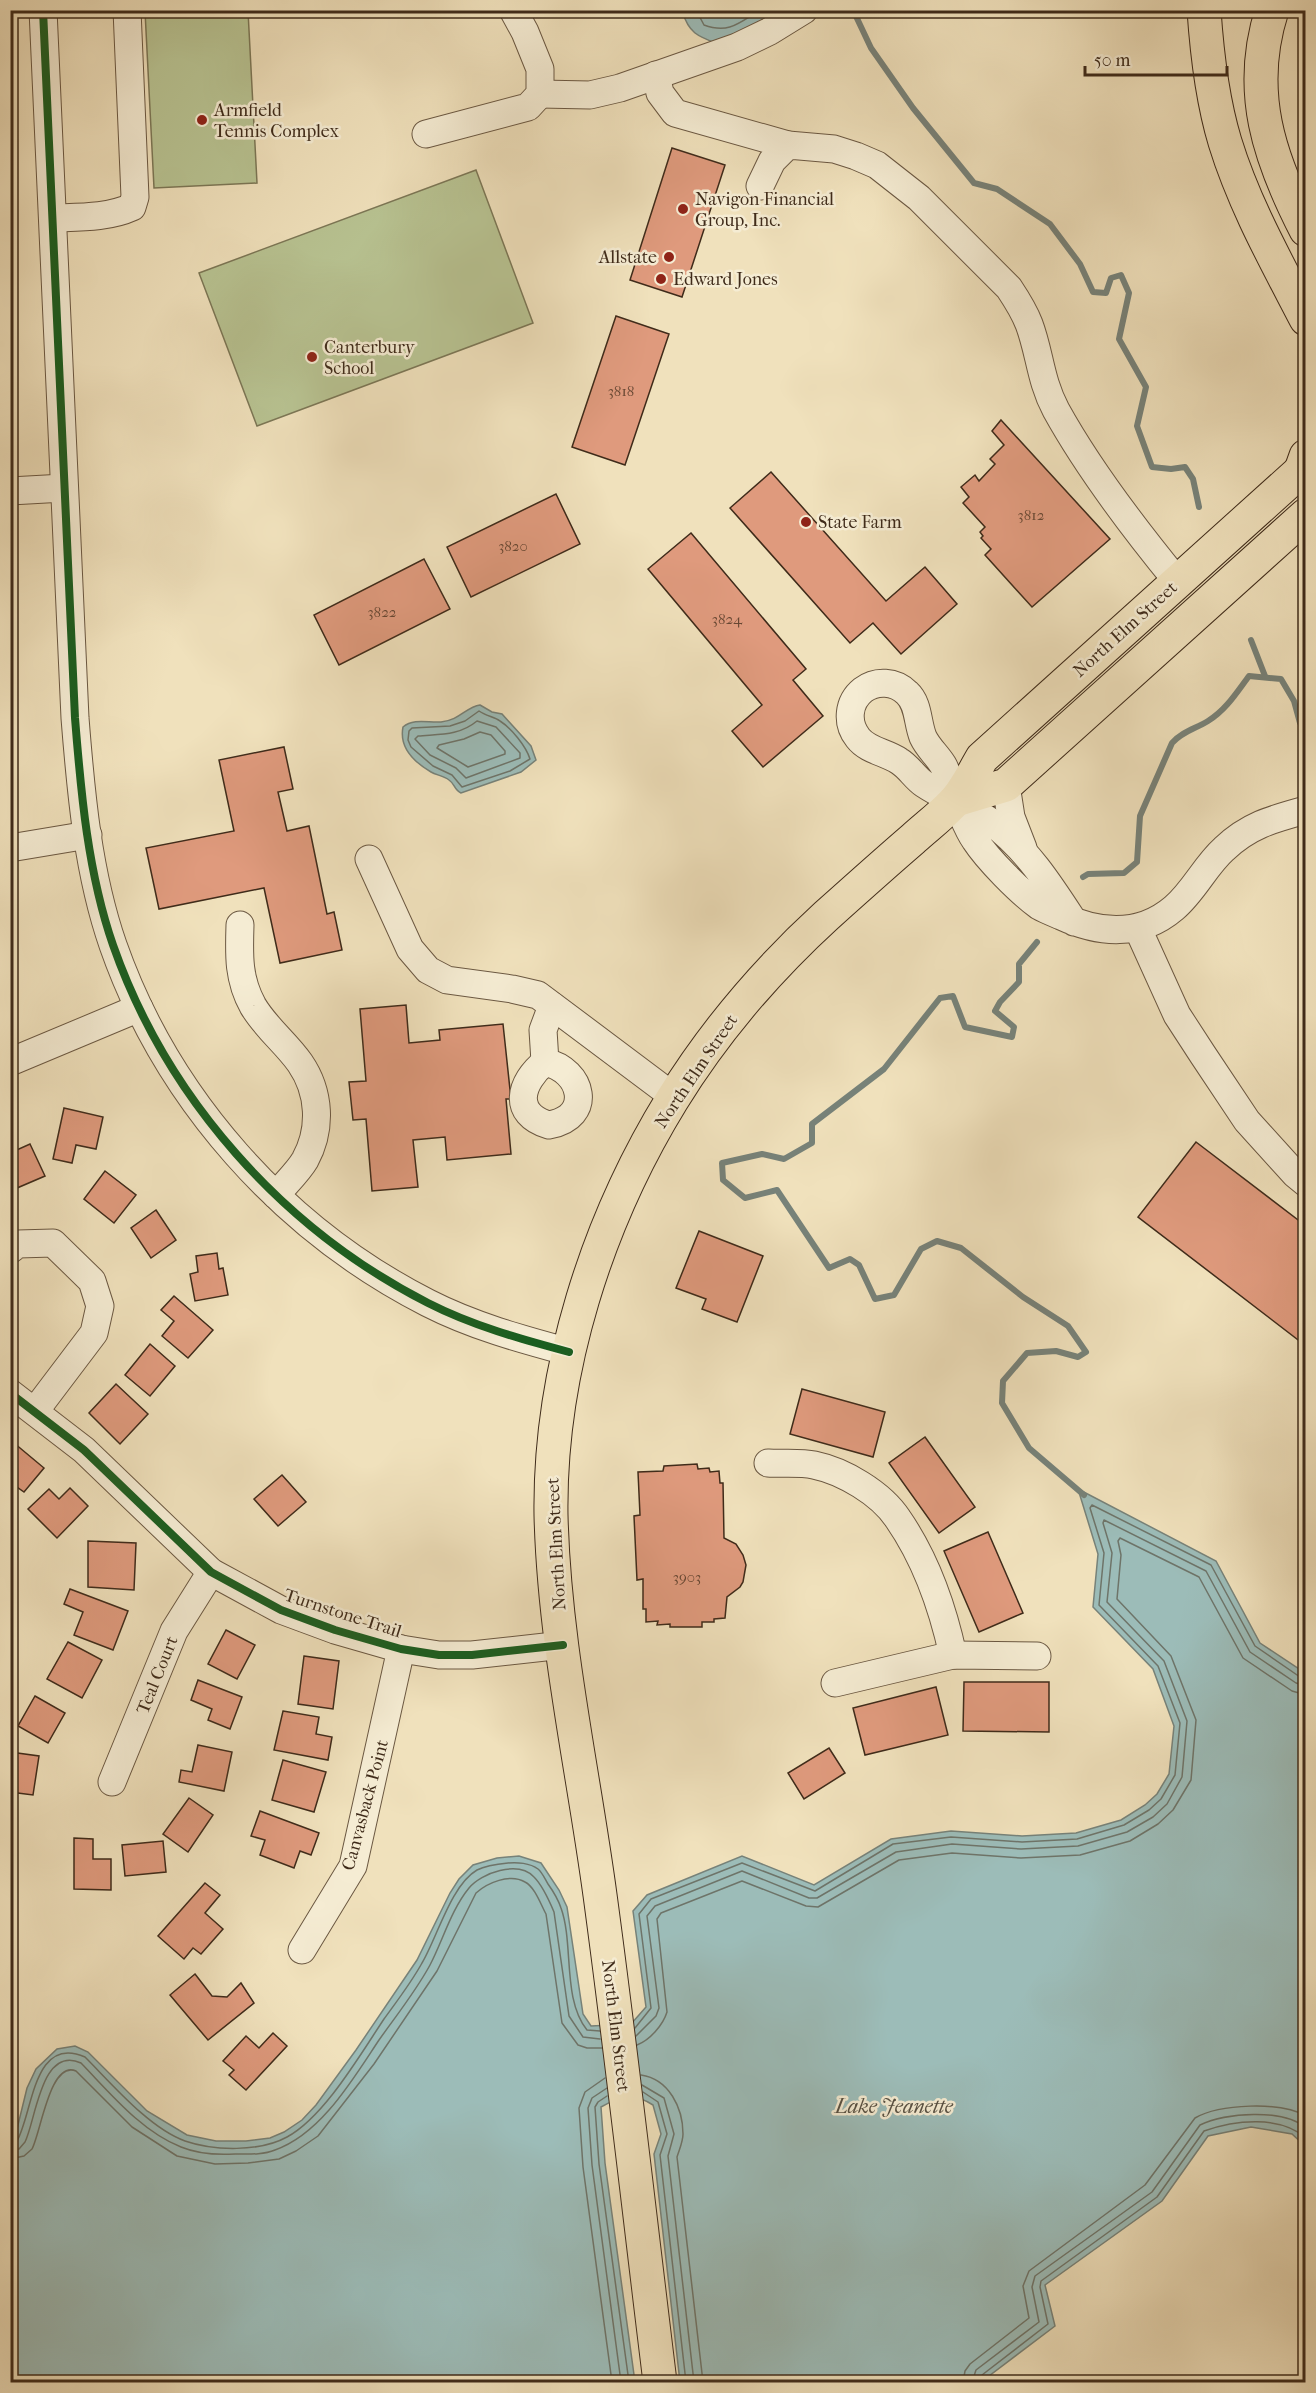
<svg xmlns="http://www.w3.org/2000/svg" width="1316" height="2393" font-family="'IM FELL French Canon',serif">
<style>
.green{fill:#b8c392;stroke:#7c7756;stroke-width:1.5}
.water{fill:#9cbcb8;stroke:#778279;stroke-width:1.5}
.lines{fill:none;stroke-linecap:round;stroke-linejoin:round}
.shore{stroke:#6e7469;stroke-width:1.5}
.stream{stroke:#778279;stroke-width:6}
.building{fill:#df9a7d;stroke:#3f2b1a;stroke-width:1.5}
.minor-casing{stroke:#6b5842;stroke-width:29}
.major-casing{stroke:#3f2b1a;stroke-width:35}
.highway-casing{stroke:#3f2b1a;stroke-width:35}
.minor{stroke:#f5ecd3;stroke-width:27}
.major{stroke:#f0e1bc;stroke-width:33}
.highway{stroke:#f0e1bc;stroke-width:33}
.cycleway-casing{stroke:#f5ecd3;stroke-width:11}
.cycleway{stroke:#1b5e20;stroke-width:8}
.poi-dot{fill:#8f2418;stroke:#f5ecd3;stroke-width:2}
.labels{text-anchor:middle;stroke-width:5;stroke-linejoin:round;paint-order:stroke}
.number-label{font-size:15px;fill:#674733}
.poi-label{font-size:18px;fill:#3f2b1a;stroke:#f5ecd3;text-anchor:start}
.street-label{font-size:18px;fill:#3f2b1a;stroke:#f5ecd3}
.water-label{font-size:20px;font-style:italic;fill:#564f42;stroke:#f5ecd3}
</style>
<rect width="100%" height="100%" fill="#f0e1bc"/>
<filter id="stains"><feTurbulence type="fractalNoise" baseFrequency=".00333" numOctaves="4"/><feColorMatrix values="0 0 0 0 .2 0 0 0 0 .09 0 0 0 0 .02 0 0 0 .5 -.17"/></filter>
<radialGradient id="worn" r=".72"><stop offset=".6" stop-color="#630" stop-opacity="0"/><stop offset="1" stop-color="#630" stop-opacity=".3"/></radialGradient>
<g class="green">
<path d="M145 11H248L257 183 154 188Z"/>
<path d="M476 170 533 323 257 426 199 273Z"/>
</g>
<g class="water">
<path d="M682 11H787L718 44C697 36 689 33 682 11Z"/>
<path d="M480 705 492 712 502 714 531 746 536 760 521 772 461 793C454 790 455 784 449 780 444 776 436 775 431 772 414 762 399 747 403 727 414 718 428 723 441 722 460 720 466 707 480 705Z"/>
<path d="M1078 1489 1216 1561 1260 1643 1305 1673V2146L1292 2134 1251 2127 1208 2136 1162 2201 1045 2285 1055 2326 981 2382H680L654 2154 661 2134 653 2105C632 2092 622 2095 601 2107L605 2163 635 2382H11V2142L17 2129 27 2088 36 2069 57 2049 75 2046 88 2052 147 2111 187 2135 216 2141H246L270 2138 284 2132 302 2120 316 2105 356 2050 417 1960 450 1893 459 1879 473 1865 497 1858 519 1856 541 1863 559 1890 567 1907 583 2014 591 2026 631 2024 646 2007 633 1911 647 1895 742 1856 814 1885 891 1839 951 1831 1022 1836 1076 1833 1121 1820 1145 1805 1157 1794 1169 1774 1174 1726 1153 1669 1093 1607 1098 1554Z"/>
</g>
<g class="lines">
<g class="shore">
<path d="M696 10 704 25C729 34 739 23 760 10"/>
<path d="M479 711C486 716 495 717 500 721 511 728 526 746 530 759L510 771 462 787 452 775 433 766 411 747 408 740 409 731 412 728 450 726 465 721Z"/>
<path d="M477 721 496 727 520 753V758L466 778 456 768 430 755 415 739 418 736C439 734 459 736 477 721Z"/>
<path d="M480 732 491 735 505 751V754L468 767 437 748 439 745 464 739Z"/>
<path d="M635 2028 651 2008 639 1914 651 1899 742 1863 815 1891 893 1844 951 1837 1022 1842 1077 1839 1124 1825 1149 1810 1161 1799 1175 1775 1180 1723 1158 1666 1099 1605 1104 1553 1090 1508 1092 1505 1211 1565 1255 1646 1300 1677 1306 1678"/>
<path d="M636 2036 656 2016 659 2008 647 1916 655 1906 742 1871 809 1898H817L896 1852 952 1844 1021 1849 1078 1846 1127 1832 1153 1817 1167 1804 1182 1777 1187 1721 1164 1661 1107 1602 1112 1553 1103 1523 1104 1520 1206 1571 1250 1652 1296 1683 1306 1686"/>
<path d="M637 2045C650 2040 663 2025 667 2012L657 1919 661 1913 742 1881 806 1906 818 1907 899 1860 952 1853 1021 1858 1080 1855 1130 1841 1158 1824 1173 1810 1191 1780 1196 1720 1171 1656 1117 1599 1121 1555 1118 1541 1120 1538 1199 1577 1243 1658 1292 1691 1306 1695"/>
<path d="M641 2075C669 2079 683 2108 683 2134 683 2142 679 2150 677 2157L703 2382"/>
<path d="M605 2078 585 2092 579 2108 583 2167 612 2382"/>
<path d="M642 2085 664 2098 674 2134 668 2156 694 2382"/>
<path d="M607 2088 592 2098 588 2108 592 2165 621 2382"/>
<path d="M643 2092 658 2102 667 2134 660 2155 686 2382"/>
<path d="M607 2096 598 2102 595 2107 599 2164 629 2382"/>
<path d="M10 2143 17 2141C33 2113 33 2034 85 2057 112 2084 149 2128 185 2141 214 2151 260 2152 287 2137 324 2117 360 2055 384 2019 397 2001 411 1983 422 1963 437 1938 451 1885 477 1870 485 1866 498 1864 508 1863 517 1862 530 1863 538 1869 542 1872 545 1879 548 1884 553 1891 558 1899 561 1908 574 1944 562 1999 587 2030L600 2031"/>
<path d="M10 2150 19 2149 25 2142C36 2120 41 2045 81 2063 111 2094 141 2131 181 2147 198 2154 218 2155 235 2154 248 2154 263 2155 275 2150 321 2134 353 2079 379 2040 396 2016 416 1991 430 1965 443 1940 451 1910 469 1888 481 1873 518 1860 534 1877 543 1886 549 1900 554 1912L569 2016 583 2037 600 2039"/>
<path d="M10 2159 24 2156 32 2149C41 2132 50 2060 76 2071L132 2127 177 2156 215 2164 248 2163 279 2159 296 2151 318 2136 374 2064 437 1971 476 1893C487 1883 510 1873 525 1882 535 1887 541 1905 546 1914L562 2023 578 2045 587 2048H602"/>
<path d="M963 2382 965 2371 970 2364 1029 2318 1023 2286 1029 2271 1145 2185 1195 2118C1219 2104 1281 2101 1306 2116"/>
<path d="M972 2382 976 2370 1039 2322 1032 2287 1035 2276 1152 2192 1200 2125C1225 2113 1283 2108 1306 2128"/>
<path d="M979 2382 982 2375 1048 2324 1040 2287 1041 2281 1157 2197 1204 2131C1235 2120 1280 2115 1306 2138"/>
</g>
<g class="stream">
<path d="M854 12 871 48 913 108 974 183 997 189 1050 224 1080 264 1093 292 1106 293 1111 278 1121 275 1129 293 1119 339 1146 387 1137 426 1152 467 1171 469 1185 467 1193 479 1199 507"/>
<path d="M1251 640 1265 676"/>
<path d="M1083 877 1088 874 1124 873 1137 862 1140 816 1172 743C1183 731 1195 729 1208 721 1226 710 1237 692 1249 676L1281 679 1294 701 1300 723 1306 726"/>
<path d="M1037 942 1019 964V982L1000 1002 995 1011 1014 1027 1012 1037 965 1027 953 996 940 998 884 1069 812 1124V1143L784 1159 762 1154 722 1163 723 1180 745 1198 777 1190 829 1268 850 1259 859 1265 875 1299 894 1295 921 1249 937 1241 961 1248 1023 1297 1068 1326 1086 1352 1078 1357 1056 1351 1027 1353 1003 1381 1002 1403 1029 1448 1084 1495"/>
</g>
</g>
<g class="building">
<path d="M672 148 725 165 682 297 630 280Z"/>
<path d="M616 316 669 334 625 465 572 447Z"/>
<path d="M1001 420 1110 539 1032 607 985 555 991 549 981 538 983 536 980 532 985 527 963 503 969 497 961 487 975 475 979 481 995 464 990 459 1004 445 992 431Z"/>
<path d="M771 472 886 601 925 567 957 604 901 654 873 623 850 643 730 508Z"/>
<path d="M556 494 580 544 471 597 447 547Z"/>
<path d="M691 533 806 669 793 680 823 716 763 767 732 731 762 705 648 569Z"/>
<path d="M424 559 450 609 339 665 314 615Z"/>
<path d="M284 747 293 789 278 792 287 831 309 826 327 914 334 912 342 950 280 963 264 888 159 909 146 848 234 831 219 760Z"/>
<path d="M406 1005 409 1043 440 1040 439 1030 503 1024 511 1099H506L511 1154 447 1160 445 1137 413 1140 418 1187 372 1191 366 1119 353 1120 349 1082 366 1081 360 1009Z"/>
<path d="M64 1108 103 1117 96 1149 76 1145 72 1163 53 1159Z"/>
<path d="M1196 1142 1306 1226V1346L1138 1217Z"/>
<path d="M30 1144 45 1176 10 1191V1153Z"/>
<path d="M105 1171 136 1195 114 1223 84 1199Z"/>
<path d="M156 1210 176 1240 151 1258 131 1228Z"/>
<path d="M699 1231 763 1256 737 1322 702 1309 706 1299 676 1288Z"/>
<path d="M217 1253 219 1269 223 1268 228 1295 195 1301 190 1274 198 1272 196 1256Z"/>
<path d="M174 1296 213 1330 188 1358 162 1336 174 1321 161 1310Z"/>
<path d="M150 1344 175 1366 150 1396 125 1375Z"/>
<path d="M116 1384 148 1414 120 1444 89 1413Z"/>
<path d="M802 1389 885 1412 873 1457 790 1434Z"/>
<path d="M925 1437 975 1507 939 1533 889 1463Z"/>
<path d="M14 1443 44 1468 24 1492 10 1482V1447Z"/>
<path d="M697 1464 698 1469 709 1468 710 1472 719 1471 720 1483H723L724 1538 736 1544 743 1555 746 1565 743 1582 740 1587 727 1597 725 1618 714 1619V1622H702V1627H670V1624L657 1625 658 1621 646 1622V1609H643V1579L637 1580 634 1516 640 1515 638 1472 663 1471 664 1466Z"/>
<path d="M282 1475 306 1502 278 1526 254 1499Z"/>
<path d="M70 1488 88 1506 57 1538 28 1509 49 1489 59 1499Z"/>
<path d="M988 1532 1023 1613 979 1632 944 1551Z"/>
<path d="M88 1541 136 1543 134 1590 88 1587Z"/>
<path d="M70 1589 128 1611 113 1650 74 1635 83 1612 64 1604Z"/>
<path d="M226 1630 255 1645 237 1679 208 1664Z"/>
<path d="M68 1642 102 1660 82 1698 47 1679Z"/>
<path d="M304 1656 339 1661 333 1709 298 1704Z"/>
<path d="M198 1680 242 1697 230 1729 208 1720 212 1709 191 1700Z"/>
<path d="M964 1682H1049V1732L963 1731Z"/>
<path d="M936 1687 948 1735 865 1755 853 1708Z"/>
<path d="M35 1696 65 1713 48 1743 18 1726Z"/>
<path d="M283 1711 319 1717 316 1734 332 1737 328 1760 274 1750Z"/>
<path d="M198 1745 232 1752 224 1791 179 1782 181 1770 192 1772Z"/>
<path d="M829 1748 845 1773 804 1799 788 1773Z"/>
<path d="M10 1752 39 1756 33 1795 10 1792Z"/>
<path d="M283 1760 326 1772 314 1812 272 1800Z"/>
<path d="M189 1798 213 1815 188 1852 163 1834Z"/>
<path d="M260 1811 319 1833 311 1855 300 1851 294 1868 260 1855 265 1840 251 1836Z"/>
<path d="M74 1838 93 1839V1859H111V1890L74 1889Z"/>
<path d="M163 1841 166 1872 125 1876 122 1845Z"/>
<path d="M205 1883 220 1895 205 1913 223 1929 201 1954 193 1948 184 1959 158 1936Z"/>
<path d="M195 1974 212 1996 227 1997 241 1983 254 2003 208 2040 170 1995Z"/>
<path d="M273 2033 287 2046 246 2090 229 2075 234 2070 223 2061 246 2036 259 2048Z"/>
</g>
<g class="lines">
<defs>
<g id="minor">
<path d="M43 10 75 718C81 794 88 873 113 945 167 1099 283 1229 428 1303 473 1326 521 1339 569 1352"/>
<path d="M656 75 660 93 675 113 788 145"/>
<path d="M540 94 590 95 620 88 737 47 770 31 804 10"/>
<path d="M426 134 528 107 540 94V69L525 32 513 10"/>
<path d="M760 186 772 161 788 145 834 149 856 156 877 165 919 198 1009 288C1017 300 1024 311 1029 324 1040 353 1040 380 1056 410 1088 468 1136 531 1177 581"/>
<path d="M53 218C79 217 108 218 132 207L135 197 127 10"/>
<path d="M10 491 64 488"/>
<path d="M1006 785 1011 817 1023 848"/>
<path d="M10 848 88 835"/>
<path d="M369 859 410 949 428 970 447 980 512 989 538 995 674 1097"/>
<path d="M1074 922C1050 885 1027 849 991 822 970 807 945 798 924 784 915 778 909 767 899 761 886 752 868 751 858 738 846 723 848 702 863 690 876 680 895 681 907 693 919 704 917 722 923 737 928 748 937 755 943 765 949 775 951 789 956 801 962 813 967 829 975 840 988 860 1020 892 1039 906 1046 910 1054 913 1061 916 1100 934 1140 937 1174 908 1194 891 1205 866 1224 849 1249 825 1273 819 1306 810"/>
<path d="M240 925C239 955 238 979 253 1006 266 1028 286 1043 300 1063 320 1092 322 1129 305 1160 298 1172 285 1184 276 1195"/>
<path d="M1138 929 1177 1015 1203 1055 1247 1121 1295 1174 1306 1183"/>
<path d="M10 1062 139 1008"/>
<path d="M545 1062C583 1070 594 1117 549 1125 511 1114 520 1082 545 1062L543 1030 552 1006"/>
<path d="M10 1250 18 1244 53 1243 92 1281 100 1306 94 1333 35 1411"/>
<path d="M10 1393 84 1450 211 1572 281 1610 335 1630 401 1649 439 1655H472L563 1645"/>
<path d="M768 1463C782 1464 800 1462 814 1465 843 1471 881 1493 898 1519 925 1558 943 1609 953 1655"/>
<path d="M835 1683 953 1655 1037 1656"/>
<path d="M112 1782 174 1631 211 1572"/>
<path d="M302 1950 353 1866 401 1649"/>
</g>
<g id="major">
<path d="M956 800 1006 785 1306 515"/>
<path d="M660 2382C640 2220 622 2057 600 1895 583 1769 554 1642 551 1515 549 1371 597 1222 672 1100 714 1032 767 970 826 916 855 890 884 864 913 839 926 827 941 816 953 803 965 791 973 773 982 758L1306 466"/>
</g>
<g id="highway">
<path d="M1204 10C1207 55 1212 99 1225 142 1244 204 1276 261 1306 319"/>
<path d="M1272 10C1246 91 1269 158 1306 230"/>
<path d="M1301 470 1306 456"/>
</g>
</defs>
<use href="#minor" class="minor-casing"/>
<use href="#major" class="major-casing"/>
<use href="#highway" class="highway-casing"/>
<use href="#minor" class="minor"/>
<use href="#major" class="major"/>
<use href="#highway" class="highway"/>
<defs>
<g id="cycleway">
<path d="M43 10 75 718C81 794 88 873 113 945 167 1099 283 1229 428 1303 473 1326 521 1339 569 1352"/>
<path d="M10 1393 84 1450 211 1572 281 1610 335 1630 401 1649 439 1655H472L563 1645"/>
</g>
</defs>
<use href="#cycleway" class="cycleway-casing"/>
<use href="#cycleway" class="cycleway"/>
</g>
<g class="poi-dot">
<circle cx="202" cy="120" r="6"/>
<circle cx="683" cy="209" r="6"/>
<circle cx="669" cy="257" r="6"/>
<circle cx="661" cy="279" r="6"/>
<circle cx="312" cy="357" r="6"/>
<circle cx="806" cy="522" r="6"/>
</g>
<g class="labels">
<g class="number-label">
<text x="621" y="396">3818</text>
<text x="1031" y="520">3812</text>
<text x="513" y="551">3820</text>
<text x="382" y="617">3822</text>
<text x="727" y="624">3824</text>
<text x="687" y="1582">3903</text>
</g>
<g class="poi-label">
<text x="214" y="116">Armfield<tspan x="214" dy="21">Tennis Complex</tspan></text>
<text x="695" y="205">Navigon Financial<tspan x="695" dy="21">Group, Inc.</tspan></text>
<text x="657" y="263" text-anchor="end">Allstate</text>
<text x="673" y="285">Edward Jones</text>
<text x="324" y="353">Canterbury<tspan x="324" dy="21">School</tspan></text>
<text x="818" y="528">State Farm</text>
</g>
<g class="street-label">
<text transform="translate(1125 629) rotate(-42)" y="6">North Elm Street</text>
<text transform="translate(696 1071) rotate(-56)" y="6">North Elm Street</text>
<text transform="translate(556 1544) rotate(-93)" y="6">North Elm Street</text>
<text transform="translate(343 1613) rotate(18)" y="6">Turnstone Trail</text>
<text transform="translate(157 1675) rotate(-68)" y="6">Teal Court</text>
<text transform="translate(365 1805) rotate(-75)" y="6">Canvasback Point</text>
<text transform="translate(616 2026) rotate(83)" y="6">North Elm Street</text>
</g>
<g class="water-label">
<text x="894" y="2113">Lake Jeanette</text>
</g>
</g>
<rect width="1316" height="2393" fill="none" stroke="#f0e1bc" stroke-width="36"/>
<rect x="12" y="12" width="1292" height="2369" fill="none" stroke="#3f2b1a" stroke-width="3"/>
<rect x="18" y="18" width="1280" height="2357" fill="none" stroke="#3f2b1a" stroke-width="1.5"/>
<path d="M1085 66v9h142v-9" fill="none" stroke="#3f2b1a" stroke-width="3"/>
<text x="1094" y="66" font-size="18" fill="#3f2b1a" stroke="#f5ecd3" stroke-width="4.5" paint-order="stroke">50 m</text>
<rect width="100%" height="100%" filter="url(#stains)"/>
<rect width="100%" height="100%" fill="url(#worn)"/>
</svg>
